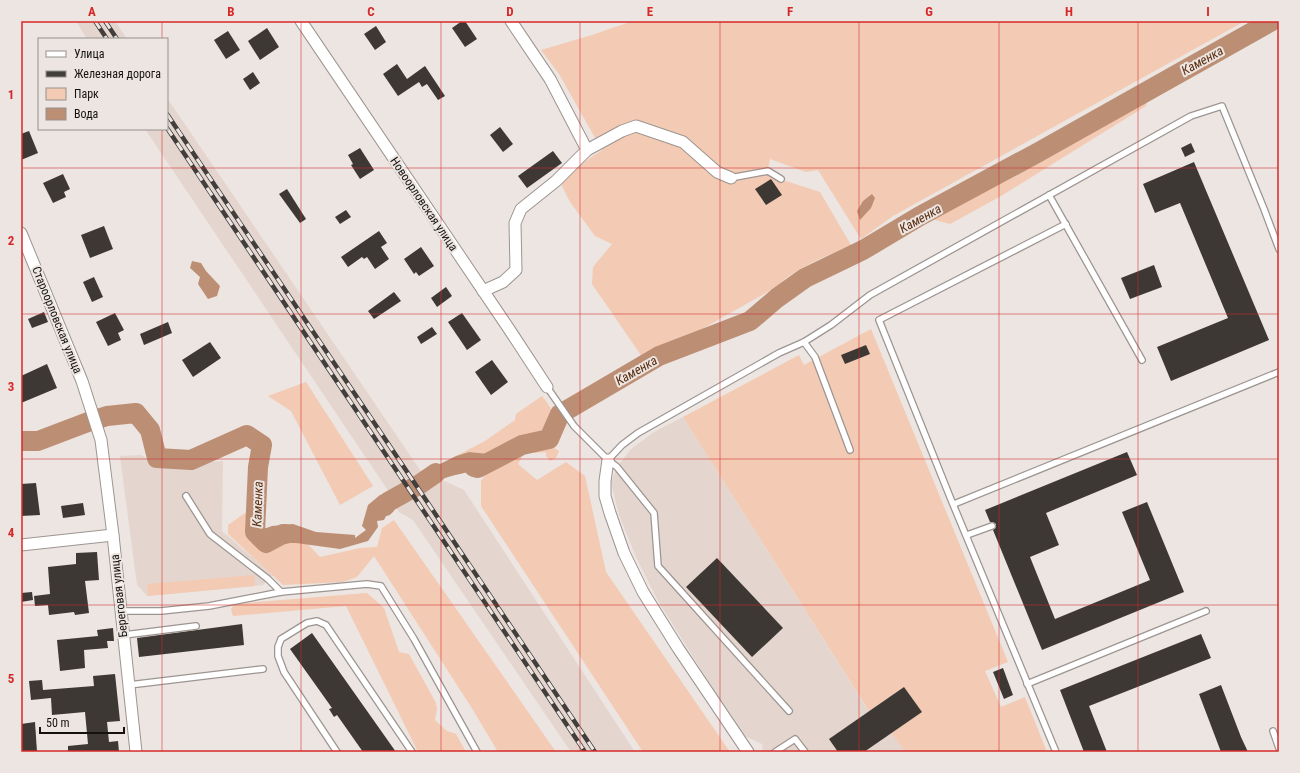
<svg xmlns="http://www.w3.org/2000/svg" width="1300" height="773" font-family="'Roboto Condensed',sans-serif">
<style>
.built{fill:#e4d6ce}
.green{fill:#f3cab3}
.water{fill:#bc8f75}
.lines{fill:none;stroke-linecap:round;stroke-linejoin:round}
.river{stroke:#bc8f75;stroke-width:20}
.building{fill:#3e3835}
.lane-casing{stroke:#9c9591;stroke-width:8}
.street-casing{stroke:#9c9591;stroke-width:13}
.lane{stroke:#fff;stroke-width:5.5}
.street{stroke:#fff;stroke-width:11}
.rail-casing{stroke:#413e3c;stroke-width:4.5}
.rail{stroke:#ece5e1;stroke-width:3;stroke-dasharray:9;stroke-linecap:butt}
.grid{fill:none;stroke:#d62828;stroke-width:1;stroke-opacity:0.55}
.labels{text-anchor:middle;stroke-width:4;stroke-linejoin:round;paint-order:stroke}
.street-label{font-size:12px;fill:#141210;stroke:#ece5e1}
.water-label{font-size:13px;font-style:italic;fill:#5a2e11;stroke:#ece5e1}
.neatline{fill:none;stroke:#d62828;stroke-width:1.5}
.grid-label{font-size:13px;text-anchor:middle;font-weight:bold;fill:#d62828}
</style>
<rect width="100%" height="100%" fill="#ece5e1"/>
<g class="built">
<path d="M76 21H115L127 39H87Z"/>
<path d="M167 98 420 470 464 490 635 752H571L413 520 399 512 387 489 145 129H167Z"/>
<path d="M683 417 868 710 904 687 922 712 891 733 906 752H763L762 744 742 735 658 601 636 557 619 515 611 483 617 467 631 449 654 432Z"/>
<path d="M141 455 158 465 223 461 222 531 273 575 263 585 147 596 137 585 120 456Z"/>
</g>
<g class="green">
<path d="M633 21H1245L893 216 861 239 818 170 806 172 770 159 767 175 820 192 851 245C831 254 791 270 778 286L645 361 592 284 593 267 612 244 595 236 570 202 561 184 578 166 602 150 559 74 541 50 592 35Z"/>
<path d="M1151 88 1146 106 1001 196 950 224 920 216 1037 153Z"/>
<path d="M871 329 1008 662 985 671 1001 707 1025 697 1047 752H906L891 733 921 712 904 687 869 711 683 417 799 355 804 365Z"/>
<path d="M306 382 373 486 340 505 291 411 268 396Z"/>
<path d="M542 396C550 407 556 412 552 427L561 436 558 444 554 448 559 451 556 458 550 461 546 456V452L535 453 526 450 518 464 537 480 566 462 585 476 606 572 730 752H643L481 506V481L490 469 499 462V455L469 452 456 456 485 441 515 420 516 414Z"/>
<path d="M245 513 272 533 302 538 320 557 360 548 377 547 382 528 394 520 556 752H498L473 710 374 556 357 577 343 582 283 585 228 534V525Z"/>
<path d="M254 575 255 586 148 596 147 584Z"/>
<path d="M367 593 384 608 399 652 409 654 436 703 437 709 435 720 447 731 456 734 466 752H418L346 606 233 616 231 609 234 604Z"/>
</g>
<g class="water">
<path d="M872 194 875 198 871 208 860 220 857 211 863 201Z"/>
<path d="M192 261 201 263 206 271 220 286 217 296 208 299 198 284 200 277 190 268Z"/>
<path d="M469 452 499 455 493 466C482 469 471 471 460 474 444 477 430 484 416 490L411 486 422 478 424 472 456 456Z"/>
<path d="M404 487 408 495 404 502C392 502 389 511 384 520L377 521 378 527 368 541 340 549 296 543H266L255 532 272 526 293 524 316 532 355 535V538L366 530 362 526 368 505 380 495 392 494 399 488Z"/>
</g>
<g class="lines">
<g class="river">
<path d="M567 410 659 356 750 321 777 298 805 278 863 250 920 216 1037 153 1272 21"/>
<path d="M21 441H38L88 422 107 416 136 413 150 430 157 458 191 460 247 435 262 445 258 467 255 532 266 543 283 534H286"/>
<path d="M474 467 478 468 522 445 549 439 560 414"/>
<path d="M385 506 388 502 420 484 436 473"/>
</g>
</g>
<g class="building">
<path d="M462 21H465L477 39 465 47 452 28Z"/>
<path d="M376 26 386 42 375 50 364 34Z"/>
<path d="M267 28 279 47 260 60 248 41Z"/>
<path d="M228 31 240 50 226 59 214 40Z"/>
<path d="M397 64 407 79 425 66 445 96 438 100 427 84 422 87 419 82 398 96 383 74Z"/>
<path d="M253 72 260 83 250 90 243 79Z"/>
<path d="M500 127 513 144 503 152 490 135Z"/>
<path d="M29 131 38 153 21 160V134Z"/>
<path d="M1191 143 1195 152 1185 157 1181 148Z"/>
<path d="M360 148 374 170 360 179 351 165 353 164 348 155Z"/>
<path d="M553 151 562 163 527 188 518 176Z"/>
<path d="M1194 162 1269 340 1171 381 1157 347 1228 318 1180 203 1155 213 1143 184Z"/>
<path d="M63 174 70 189 64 192 66 197 53 203 43 183Z"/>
<path d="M771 179 782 195 766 205 755 189Z"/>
<path d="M287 189 306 219 300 223 279 194Z"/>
<path d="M346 210 351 217 340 224 335 217Z"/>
<path d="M104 226 113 249 90 258 81 235Z"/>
<path d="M379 231 387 243 381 247 389 259 375 269 367 257 364 259 362 257 348 267 341 257Z"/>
<path d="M421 247 434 266 419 276 416 272 414 274 404 259Z"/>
<path d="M1154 265 1162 287 1130 299 1121 278Z"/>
<path d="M94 277 103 297 92 302 83 282Z"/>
<path d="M446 287 452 296 437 307 431 298Z"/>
<path d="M394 292 401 301 374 319 368 311Z"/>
<path d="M44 312 48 322 32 328 28 319Z"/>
<path d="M115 313 124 330 118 333 121 340 108 346 96 322Z"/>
<path d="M462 313 481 340 467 350 448 322Z"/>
<path d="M168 322 172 333 144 345 140 334Z"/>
<path d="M432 327 437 334 421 344 417 337Z"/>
<path d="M210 342 221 358 193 377 182 360Z"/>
<path d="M866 345 870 354 845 364 841 355Z"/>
<path d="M492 360 508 382 491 395 475 372Z"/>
<path d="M47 364 57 388 21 403V376Z"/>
<path d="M1127 452 1137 475 1046 513 1059 545 1030 557 1055 619 1150 580 1122 512 1147 502 1184 592 1042 650 993 530 996 527V524L993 522H990L985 510Z"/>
<path d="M36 483 40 515 21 516V484Z"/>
<path d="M83 503 85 515 63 518 61 506Z"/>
<path d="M97 552 99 580 85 581 89 613 75 615 74 612 49 615 48 605 35 606 34 596 50 594 48 567 76 564V553Z"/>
<path d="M717 558 783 628 752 657 686 587Z"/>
<path d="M32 592 33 600 21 602V593Z"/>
<path d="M242 624 244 645 139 657 137 638Z"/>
<path d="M113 628 114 641H107L108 648 84 650 85 668 60 671 57 640 98 636 97 630Z"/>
<path d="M312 633 396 752H363L337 715 334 717 329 709 332 708 290 649Z"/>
<path d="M1201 634 1211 658 1089 706 1107 752H1084L1060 690Z"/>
<path d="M1003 668 1013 695 1004 699 993 672Z"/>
<path d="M115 674 120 721 107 722 109 742 118 741 119 752H68V746L88 744 85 712 52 715 51 698 31 700 29 681 42 680 43 690 94 686 93 676Z"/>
<path d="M1221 685 1241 737 1248 752H1221L1199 694Z"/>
<path d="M904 687 922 712 864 752H838L829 739Z"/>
<path d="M35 722 37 752H21V724Z"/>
</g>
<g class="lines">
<defs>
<g id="lane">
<path d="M730 178 768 171 781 179"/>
<path d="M1049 195 1142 360"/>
<path d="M804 342 815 357 850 450"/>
<path d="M547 387 574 426 608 460 617 467 654 513 658 566 789 711"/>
<path d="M608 460 622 445 638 433 779 353 804 342 831 325 870 295 1191 116 1222 106 1264 209 1279 249"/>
<path d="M186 496 210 534 268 579 281 592"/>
<path d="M954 504 1279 372"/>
<path d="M967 535 992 526"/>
<path d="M121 611H161L209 606 281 592 367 584 381 586 414 639 477 752"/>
<path d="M124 635 196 626"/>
<path d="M1027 684 1206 611"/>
<path d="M129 685 263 669"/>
<path d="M1273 731 1279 748"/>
<path d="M337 752 284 672 278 656V647L281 639 307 623 317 621 326 625 412 752"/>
<path d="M775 752 795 739 805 752"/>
<path d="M1056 752 950 497 879 320 1066 224"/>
</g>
<g id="street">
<path d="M301 21 509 329 547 387"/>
<path d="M587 150 622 131 636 126 683 142 717 172 731 178"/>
<path d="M21 233 82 381 101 440 113 535 136 752"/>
<path d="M483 291 503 282 516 270 515 223 521 209 556 181 587 150 550 79 511 21"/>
<path d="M608 460 605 481V496L610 513 624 553 643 592 678 648 748 752"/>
<path d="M21 545 113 535"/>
</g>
</defs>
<use href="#lane" class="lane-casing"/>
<use href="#street" class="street-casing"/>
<use href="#lane" class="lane"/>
<use href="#street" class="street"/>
<defs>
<g id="rail">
<path d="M95 21 107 39"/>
<path d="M105 21 117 39"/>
<path d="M167 114 595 752"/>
<path d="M167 128 585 752"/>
</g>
</defs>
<use href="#rail" class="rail-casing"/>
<use href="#rail" class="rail"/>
</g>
<path class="grid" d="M162 21V39M301 21V752M441 21V752M580 21V752M720 21V752M859 21V752M999 21V752M1138 21V752M162 129V752M21 168H1279M21 314H1279M21 459H1279M21 605H1279"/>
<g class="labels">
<g class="street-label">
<text transform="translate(424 204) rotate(56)" y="4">Новоорловская улица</text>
<text transform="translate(57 320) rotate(68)" y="4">Староорловская улица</text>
<text transform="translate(119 596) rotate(-96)" y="4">Береговая улица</text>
</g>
<g class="water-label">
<text transform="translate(1202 60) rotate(-29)" y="5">Каменка</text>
<text transform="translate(920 218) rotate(-29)" y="5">Каменка</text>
<text transform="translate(636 370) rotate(-30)" y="5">Каменка</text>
<text transform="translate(257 504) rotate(-88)" y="5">Каменка</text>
</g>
</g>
<rect width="1300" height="773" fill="none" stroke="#ece5e1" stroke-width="44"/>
<rect x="38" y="38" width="130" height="92" fill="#ece5e1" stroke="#96918d"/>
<rect x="46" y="51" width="20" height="6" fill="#ffffff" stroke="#96918d"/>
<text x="74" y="58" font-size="12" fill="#141210">Улица</text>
<rect x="46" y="71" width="20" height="6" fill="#413e3c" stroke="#96918d"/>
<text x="74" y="78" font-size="12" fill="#141210">Железная дорога</text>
<rect x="46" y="88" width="20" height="12" fill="#f3cab3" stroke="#96918d"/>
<text x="74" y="98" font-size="12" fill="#141210">Парк</text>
<rect x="46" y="108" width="20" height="12" fill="#bc8f75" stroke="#96918d"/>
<text x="74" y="118" font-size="12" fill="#141210">Вода</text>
<path d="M40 727v6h84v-6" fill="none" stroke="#141210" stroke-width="2"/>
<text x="46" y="727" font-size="12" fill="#141210" stroke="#ece5e1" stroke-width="3" paint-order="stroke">50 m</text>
<rect x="22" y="22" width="1256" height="729" class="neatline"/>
<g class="grid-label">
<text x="92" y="16">A</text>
<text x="231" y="16">B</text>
<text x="371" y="16">C</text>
<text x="510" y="16">D</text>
<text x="650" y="16">E</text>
<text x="790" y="16">F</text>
<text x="929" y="16">G</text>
<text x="1069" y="16">H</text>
<text x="1208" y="16">I</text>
<text x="11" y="99">1</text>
<text x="11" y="245">2</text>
<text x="11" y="391">3</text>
<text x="11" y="537">4</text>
<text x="11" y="683">5</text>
</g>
</svg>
